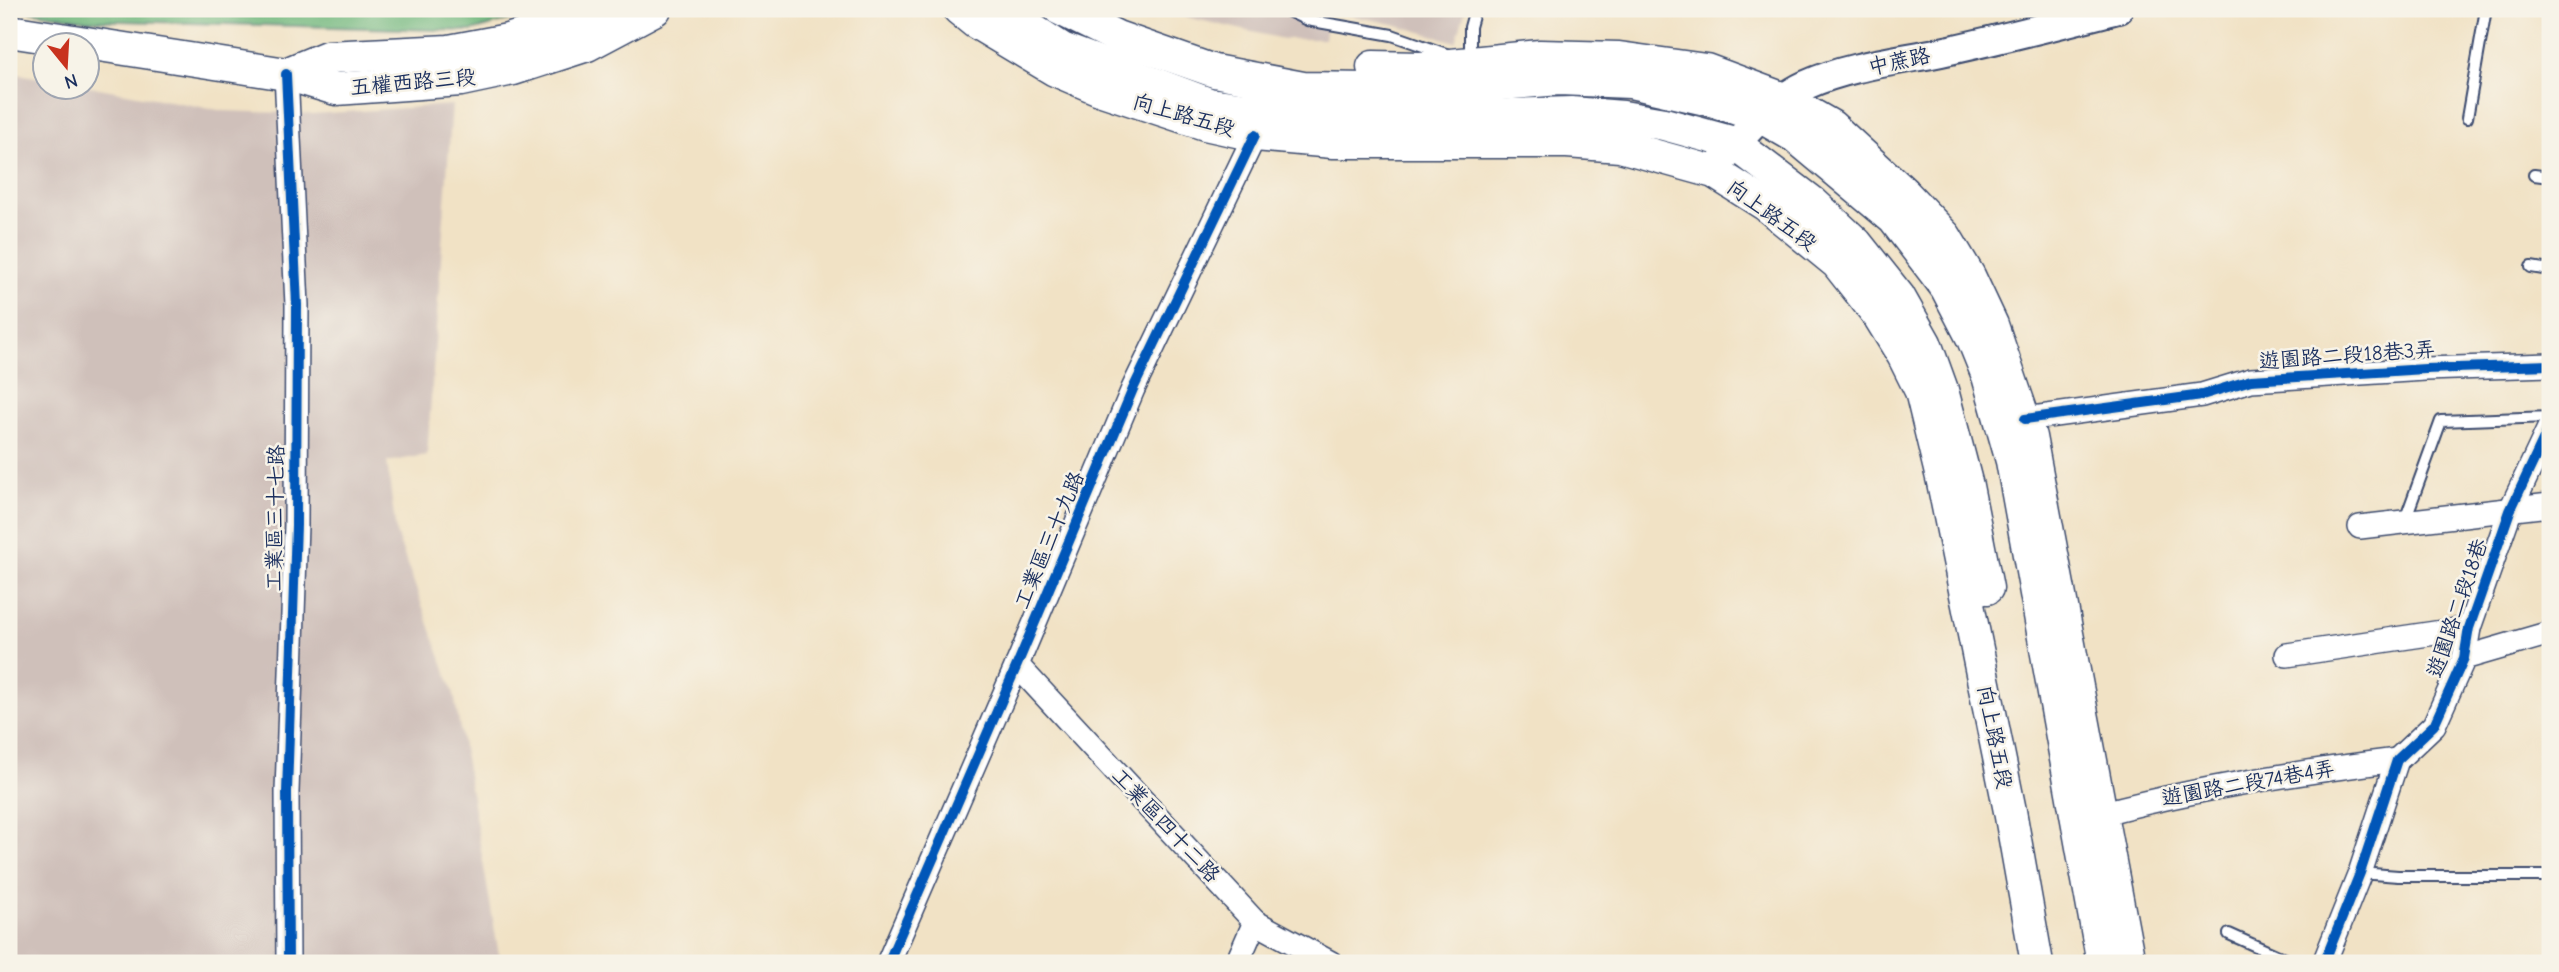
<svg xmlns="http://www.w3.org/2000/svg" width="2559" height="972" font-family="'Comic Neue','LXGW WenKai TC',sans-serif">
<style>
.industrial{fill:#cfc0ba}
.forest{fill:#72b87e;stroke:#46746e;stroke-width:2}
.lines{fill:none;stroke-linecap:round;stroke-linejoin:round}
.service-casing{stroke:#3b4a6d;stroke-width:14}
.minor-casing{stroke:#3b4a6d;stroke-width:26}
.tertiary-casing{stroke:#3b4a6d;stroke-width:32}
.secondary-casing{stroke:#3b4a6d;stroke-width:35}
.service{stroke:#fff;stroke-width:10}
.minor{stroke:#fff;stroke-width:23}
.tertiary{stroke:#fff;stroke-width:28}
.secondary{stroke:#fff;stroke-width:32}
.cycleway-casing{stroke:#f7f3e8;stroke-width:15}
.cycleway{stroke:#0057b8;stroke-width:10}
.labels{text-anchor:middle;stroke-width:5;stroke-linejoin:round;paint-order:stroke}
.street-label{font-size:21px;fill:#1b2f5e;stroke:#f7f3e8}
</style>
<rect width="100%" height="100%" fill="#f7f3e8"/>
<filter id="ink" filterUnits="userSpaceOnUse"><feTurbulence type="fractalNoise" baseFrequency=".0143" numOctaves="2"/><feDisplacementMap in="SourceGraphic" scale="14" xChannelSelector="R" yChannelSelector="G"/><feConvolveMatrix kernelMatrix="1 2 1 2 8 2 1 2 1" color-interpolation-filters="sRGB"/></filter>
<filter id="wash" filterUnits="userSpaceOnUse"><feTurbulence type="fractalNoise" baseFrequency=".00686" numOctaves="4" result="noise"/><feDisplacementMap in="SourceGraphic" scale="28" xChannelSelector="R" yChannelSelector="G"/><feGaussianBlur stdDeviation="1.57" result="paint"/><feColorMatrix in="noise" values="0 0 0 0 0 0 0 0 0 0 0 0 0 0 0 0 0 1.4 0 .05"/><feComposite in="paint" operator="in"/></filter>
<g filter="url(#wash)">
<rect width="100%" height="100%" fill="#f1e2c5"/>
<g class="industrial">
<path d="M1159 9H1466L1456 42 1393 24 1328 11 1324 39H1283L1173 14Z"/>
<path d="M9 72 45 79 46 88 88 86 224 111 313 114 452 105 427 455 387 462 396 533 454 694 499 955 503 963H9Z"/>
</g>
<path class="forest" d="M16 9H547L472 31 86 20Z"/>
</g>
<g filter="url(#ink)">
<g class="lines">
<defs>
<g id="service">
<path d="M1284 9 1307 20 1392 35 1449 55"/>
<path d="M1470 59V27L1475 9"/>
<path d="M2467 118 2486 9"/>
<path d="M2534 175 2550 177"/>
<path d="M2531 267 2550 270"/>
<path d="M2405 520 2441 421 2550 417"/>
<path d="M2360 873 2398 876H2550"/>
<path d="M2229 934 2294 963"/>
</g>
<g id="minor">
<path d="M286 74 297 305 296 525 287 792 288 963"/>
<path d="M2025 419 2202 395 2251 380 2425 369 2550 365"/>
<path d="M2360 527 2550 505"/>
<path d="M2287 655 2469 628"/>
<path d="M2464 658 2550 633"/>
<path d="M1017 665 1255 922 1331 963"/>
<path d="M2100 814C2198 788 2298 772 2397 760"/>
<path d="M888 963 1017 665 1133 389 1255 135"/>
<path d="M1237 963 1255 922"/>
<path d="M2324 963 2360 873 2397 760 2434 725 2464 658 2469 628 2510 511 2550 426"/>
</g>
<path id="tertiary" d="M1714 172C1736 141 1771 101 1806 85 1848 66 1897 61 1941 52 2001 39 2059 24 2118 9"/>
<g id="secondary">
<path d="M959 9 975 22 1055 70 1102 90 1205 124 1255 135 1333 142H1567L1620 146 1714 172 1766 205 1837 263 1879 316 1903 355 1921 391 1943 482 2010 811 2037 963"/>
<path d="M1000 9 1062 49 1209 104 1306 117 1364 120 1571 113 1623 117 1664 124 1734 143 1813 203 1856 243 1899 297 1925 343 1942 390 1967 486 1987 588"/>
<path d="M1060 9 1117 37 1214 71 1303 88 1431 90 1559 79 1630 82 1714 101 1763 118 1796 137 1894 219 1946 287 1973 339 1988 376 2012 461 2103 963"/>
<path d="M9 31 286 74 336 89 461 80 513 69 587 45 655 9"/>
<path d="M1373 67 1421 68 1540 56 1619 58 1706 70 1784 99 1831 126 1904 193 1945 236 1969 276 1992 325 2030 437 2129 963"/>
<path d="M286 74 327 57 449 51 508 40 572 19 592 9"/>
</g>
</defs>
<use href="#service" class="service-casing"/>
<use href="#minor" class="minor-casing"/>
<use href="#tertiary" class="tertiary-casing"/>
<use href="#secondary" class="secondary-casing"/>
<use href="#service" class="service"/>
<use href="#minor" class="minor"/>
<use href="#tertiary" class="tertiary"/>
<use href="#secondary" class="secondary"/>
<defs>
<g id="cycleway">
<path d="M286 74 297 305 296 525 287 792 288 963"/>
<path d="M2025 419 2202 395 2251 380 2425 369 2550 365"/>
<path d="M888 963 1017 665 1133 389 1255 135"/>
<path d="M2324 963 2360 873 2397 760 2434 725 2464 658 2469 628 2510 511 2550 426"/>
</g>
</defs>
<use href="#cycleway" class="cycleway-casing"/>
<use href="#cycleway" class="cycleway"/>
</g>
</g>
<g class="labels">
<g class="street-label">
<text transform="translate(1899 61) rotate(-12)" y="7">中蔗路</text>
<text transform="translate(413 82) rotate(-5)" y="7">五權西路三段</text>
<text transform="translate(1184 115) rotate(16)" y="7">向上路五段</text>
<text transform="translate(1772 215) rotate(36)" y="7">向上路五段</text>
<text transform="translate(2347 355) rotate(-4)" y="7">遊園路二段18巷3弄</text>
<text transform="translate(275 518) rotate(-89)" y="7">工業區三十七路</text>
<text transform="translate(1049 540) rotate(-67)" y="7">工業區三十九路</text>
<text transform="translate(2457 608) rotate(-71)" y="7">遊園路二段18巷</text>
<text transform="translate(1995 737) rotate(79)" y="7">向上路五段</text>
<text transform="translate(2248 783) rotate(-10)" y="7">遊園路二段74巷4弄</text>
<text transform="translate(1166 825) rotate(47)" y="7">工業區四十二路</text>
</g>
</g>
<rect width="2559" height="972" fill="none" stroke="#f7f3e8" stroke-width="35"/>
<g transform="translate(66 66) rotate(162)"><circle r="33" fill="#f7f3e8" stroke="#9fa5b1" stroke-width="2"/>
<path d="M0-5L12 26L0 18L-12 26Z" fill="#c8321e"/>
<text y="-10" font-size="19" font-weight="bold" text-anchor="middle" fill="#1b2f5e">N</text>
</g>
</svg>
